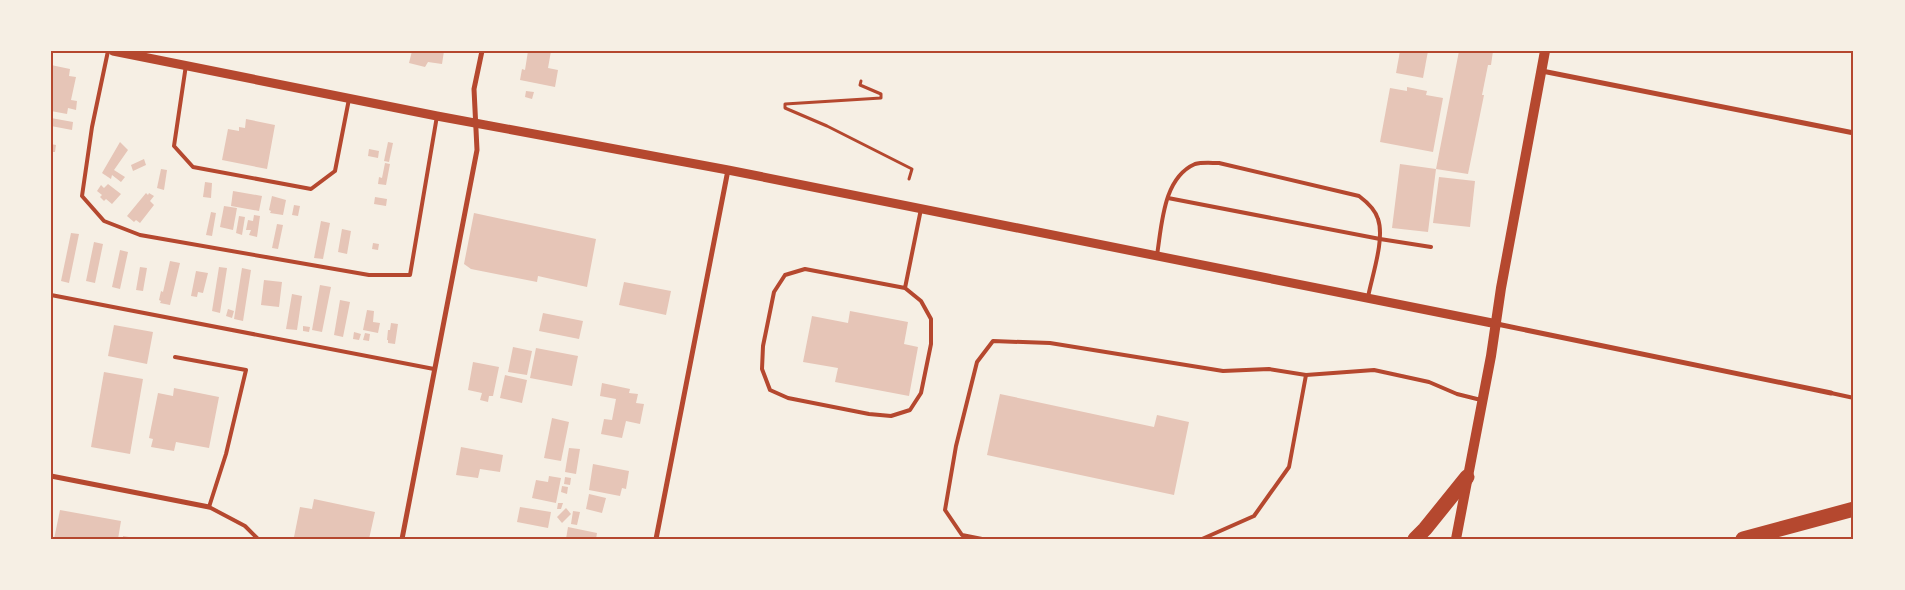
<svg xmlns="http://www.w3.org/2000/svg" width="1905" height="590" font-family="'PT Sans Narrow',sans-serif">
<style>
.building{fill:#e6c5b7}
.lines{fill:none;stroke-linecap:round;stroke-linejoin:round}
.path{stroke:#b5482f;stroke-width:3}
.service{stroke:#b5482f;stroke-width:4}
.minor{stroke:#b5482f;stroke-width:5}
.tertiary{stroke:#b5482f;stroke-width:9}
.secondary{stroke:#b5482f;stroke-width:10}
.motorway{stroke:#b5482f;stroke-width:15}
.neatline{fill:none;stroke:#b5482f;stroke-width:2}
</style>
<rect width="100%" height="100%" fill="#f6efe4"/>
<g class="building">
<path d="M412 51H444L442 64 428 62 425 67 409 63Z"/>
<path d="M528 51H551L548 68 558 70 555 87 520 80 522 69 525 70Z"/>
<path d="M1400 51H1428L1423 78 1396 73Z"/>
<path d="M1459 51H1493L1491 65H1488L1482 95H1484L1468 174 1436 169Z"/>
<path d="M51 65 70 69 69 76 76 77 71 100 77 101 76 110 68 108 67 114 51 111Z"/>
<path d="M1407 87 1427 91 1426 95 1443 98 1433 152 1380 142 1390 88 1407 91Z"/>
<path d="M526 91 534 92 532 99 525 97Z"/>
<path d="M51 118 73 122 72 130 51 126Z"/>
<path d="M246 119 275 125 267 169 222 160 228 129 239 131V127L245 128Z"/>
<path d="M120 142 128 150 114 170 125 177 121 182 112 175 111 179 102 173Z"/>
<path d="M388 142 393 143 389 162 384 161Z"/>
<path d="M51 144 56 145 55 152H51Z"/>
<path d="M369 149 379 151 378 158 368 156Z"/>
<path d="M144 159 146 165 133 171 131 165Z"/>
<path d="M385 163 390 164 386 185 378 184 379 177 382 178Z"/>
<path d="M1400 164 1436 169 1428 232 1392 228Z"/>
<path d="M161 169 167 170 164 190 157 188Z"/>
<path d="M1439 177 1475 181 1470 227 1433 223Z"/>
<path d="M205 182 212 183 211 198 203 197Z"/>
<path d="M108 184 121 194 112 204 106 199 104 201 100 197 102 195 97 191 101 185 104 188Z"/>
<path d="M233 191 262 196 259 211 231 206Z"/>
<path d="M146 193 148 195 149 193 154 196 150 201 154 205 140 223 136 220 134 222 127 216Z"/>
<path d="M272 196 286 200 283 215 270 213 271 211 269 210Z"/>
<path d="M375 197 387 199 386 206 374 204Z"/>
<path d="M294 205 300 206 298 216 292 215Z"/>
<path d="M224 206 237 208 233 230 220 227Z"/>
<path d="M211 212 216 213 212 236 206 235Z"/>
<path d="M474 213 596 239 587 287 538 276 537 282 471 269 464 264Z"/>
<path d="M254 215 260 216 257 237 249 235 251 230H246L248 220 253 221Z"/>
<path d="M239 216 245 217 242 235 236 233Z"/>
<path d="M321 221 330 223 323 259 314 258Z"/>
<path d="M277 224 283 225 278 249 272 248Z"/>
<path d="M342 229 351 231 347 254 338 252Z"/>
<path d="M71 233 79 234 69 283 61 281Z"/>
<path d="M94 242 103 244 95 283 86 281Z"/>
<path d="M373 243 379 244 378 250 372 249Z"/>
<path d="M120 250 128 252 120 289 112 287Z"/>
<path d="M170 261 180 263 170 305 160 303 161 301 159 300 161 291 163 292Z"/>
<path d="M140 267 147 268 143 291 136 290Z"/>
<path d="M219 267 227 268 220 313 212 311Z"/>
<path d="M242 268 251 270 243 321 234 319Z"/>
<path d="M196 271 208 273 203 293 198 292 197 297 191 296Z"/>
<path d="M264 280 282 282 279 307 261 305Z"/>
<path d="M624 282 671 291 666 315 619 305Z"/>
<path d="M320 285 331 287 322 332 312 330Z"/>
<path d="M292 294 302 296 297 330 286 329Z"/>
<path d="M340 300 350 302 343 337 334 335Z"/>
<path d="M228 309 234 311 232 318 226 316Z"/>
<path d="M367 310 374 311 373 322 380 323 378 333 363 330Z"/>
<path d="M850 311 908 322 904 344 918 347 909 396 835 382 838 368 803 362 812 316 848 323Z"/>
<path d="M543 313 583 321 579 339 539 331Z"/>
<path d="M391 323 398 324 395 344 388 343V340H387L388 330H390Z"/>
<path d="M114 325 153 332 147 364 108 356Z"/>
<path d="M303 326 310 327 309 332 303 331Z"/>
<path d="M354 332 361 334 359 340 353 339Z"/>
<path d="M365 333 370 334 369 341 363 340Z"/>
<path d="M513 347 532 351 527 375 508 372Z"/>
<path d="M536 348 578 356 572 386 530 378Z"/>
<path d="M473 362 499 367 493 396H489L488 402 480 400 482 393 468 390Z"/>
<path d="M104 372 143 379 130 454 91 447Z"/>
<path d="M505 375 527 380 522 403 500 398Z"/>
<path d="M602 383 630 389 629 393 638 394 636 403 644 404 640 424 626 421 622 438 601 434 604 419 612 420 616 399 600 396Z"/>
<path d="M174 388 219 397 209 448 176 442 174 451 151 447 153 439 149 438 158 393 173 396Z"/>
<path d="M1000 394 1154 427 1157 415 1189 422 1174 495 987 455Z"/>
<path d="M552 418 569 422 561 461 544 458Z"/>
<path d="M461 447 503 455 500 472 480 469 478 478 456 475Z"/>
<path d="M569 448 580 449 576 474 565 472Z"/>
<path d="M593 464 629 471 626 489 622 488 620 496 589 490Z"/>
<path d="M549 476 561 478 556 503 532 498 536 480 548 482Z"/>
<path d="M565 477 571 478 570 485 564 484Z"/>
<path d="M562 486 568 487 567 494 561 492Z"/>
<path d="M589 494 606 498 602 513 586 509Z"/>
<path d="M314 499 375 512 369 539 294 537 300 507 312 509Z"/>
<path d="M558 503H563L561 509H557Z"/>
<path d="M520 507 551 512 548 528 517 522Z"/>
<path d="M566 508 571 514 562 523 557 517Z"/>
<path d="M60 510 121 521 118 539H54Z"/>
<path d="M573 511 580 512 577 525 571 524Z"/>
<path d="M568 527 597 533 596 539H566Z"/>
<path d="M123 536 135 538V539H123Z"/>
</g>
<g class="lines">
<path class="path" d="M861 81 860 85 881 94V98L785 104V108L827 126 912 169 909 179"/>
<g class="service">
<path d="M108 51 92 127 82 196 104 221 140 235 369 275H410L437 116"/>
<path d="M186 65 174 146 193 167 311 189 335 171 349 99"/>
<path d="M1168 198 1380 239 1431 247"/>
<path d="M1157 255C1162 224 1163 178 1195 164 1202 162 1211 163 1219 163L1359 196C1367 202 1375 209 1378 219 1385 239 1372 276 1368 297"/>
<path d="M905 288 805 269 785 275 774 292 763 346 762 369 770 390 788 398 869 414 891 416 910 410 921 393 931 344V319L921 301 905 288 921 209"/>
<path d="M51 295 434 369"/>
<path d="M175 357 246 370 226 454 209 507 245 526 258 539"/>
<path d="M1831 393 1854 398"/>
<path d="M982 539 962 535 945 510 956 446 977 362 993 341 1050 343 1223 371 1269 369 1306 375 1374 370 1429 382 1457 394 1481 400"/>
<path d="M1202 539 1254 516 1289 467 1306 375"/>
</g>
<g class="minor">
<path d="M1542 71 1854 133"/>
<path d="M1497 324 1831 393"/>
<path d="M51 476 209 507"/>
<path d="M402 539 477 150 474 89 482 51"/>
<path d="M656 539 728 170"/>
</g>
<path class="tertiary" d="M113 51 437 116 728 170 1497 324"/>
<path class="secondary" d="M1456 539 1491 356 1501 288 1545 51"/>
<g class="motorway">
<path d="M1415 539 1425 529 1467 477"/>
<path d="M1743 539 1854 509"/>
</g>
</g>
<rect width="1905" height="590" fill="none" stroke="#f6efe4" stroke-width="105"/>
<rect x="52" y="52" width="1800" height="486" class="neatline"/>
</svg>
